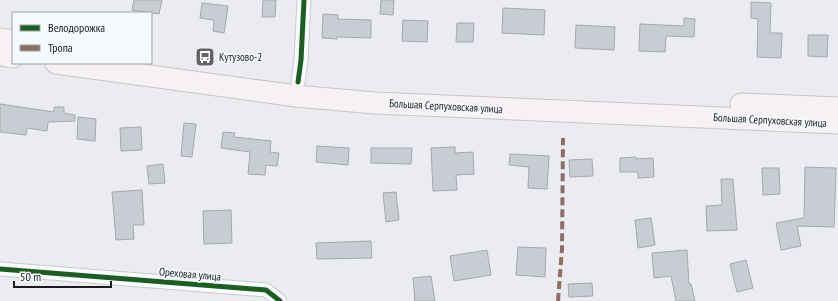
<svg xmlns="http://www.w3.org/2000/svg" width="838" height="301" font-family="'PT Sans Narrow',sans-serif">
<style>
.building{fill:#c8cdd4;stroke:#a6a7aa}
.lines{fill:none;stroke-linecap:round;stroke-linejoin:round}
.street-casing{stroke:#c9cacd;stroke-width:15}
.primary-casing{stroke:#c6c6c8;stroke-width:23}
.street{stroke:#fcfcfd;stroke-width:13}
.primary{stroke:#f6f1f2;stroke-width:21}
.quiet{stroke:#8d6e63;stroke-width:4;stroke-dasharray:8 4;stroke-linecap:butt}
.cycleway-casing{stroke:#f5f9fe;stroke-width:8}
.cycleway{stroke:#1b5e20;stroke-width:5}
.labels{text-anchor:middle;stroke-width:3.5;stroke-linejoin:round;paint-order:stroke}
.poi-label{font-size:11px;fill:#1a1b1d;stroke:#f5f9fe;text-anchor:start}
.street-label{font-size:11px;fill:#1a1b1d;stroke:#f5f9fe}
</style>
<rect width="100%" height="100%" fill="#eaecef"/>
<g class="building">
<path d="M134 0H162L159 14 132 10Z"/>
<path d="M263 0H276L275 17H262Z"/>
<path d="M381 0H394L393 15 380 14Z"/>
<path d="M751 2 771 3 770 33H782L781 58 757 57 758 19 751 18Z"/>
<path d="M202 3 228 6 224 33 213 31 214 20 200 18Z"/>
<path d="M503 8 545 10 544 35 502 33Z"/>
<path d="M323 14 338 15V19L371 20V38L337 37V39L322 38Z"/>
<path d="M684 18 695 19 694 37 666 36 665 52 639 51 640 24 684 26Z"/>
<path d="M403 20 428 21 427 42 402 41Z"/>
<path d="M457 23H474L473 42H456Z"/>
<path d="M576 25 615 27 614 50 575 48Z"/>
<path d="M808 35H828L827 57 808 56Z"/>
<path d="M0 104 54 112V107H64V113L75 115V121L48 122 47 131 27 128 26 135 0 132Z"/>
<path d="M78 117 96 119 95 141 77 139Z"/>
<path d="M184 123 196 124 192 157 181 156Z"/>
<path d="M141 127 142 150 121 151 120 128Z"/>
<path d="M223 132 235 133 234 137 271 141 270 152 279 153 277 166 266 165 265 175 248 174 250 152 221 148Z"/>
<path d="M317 146 349 148 348 165 316 162Z"/>
<path d="M455 147V153L473 152 474 174 456 175 457 190 433 191 431 148Z"/>
<path d="M371 148H412L411 164 371 163Z"/>
<path d="M510 154 549 156 547 189 528 188 529 167 509 165Z"/>
<path d="M636 157V159L653 158 654 177 638 178V172H620V158Z"/>
<path d="M592 159 593 176 570 177 569 160Z"/>
<path d="M163 164 165 183 149 184 147 166Z"/>
<path d="M805 167 836 168 834 227 797 226 801 246 781 250 776 223 804 218Z"/>
<path d="M762 168H779L780 194 763 195Z"/>
<path d="M721 179H733L737 230 707 231 706 206 722 205Z"/>
<path d="M142 190 144 225H133L134 239 116 240 112 192Z"/>
<path d="M396 192 399 220 386 222 383 193Z"/>
<path d="M231 210 232 243 204 244 203 211Z"/>
<path d="M651 218 655 245 638 248 635 220Z"/>
<path d="M371 241 372 258 317 259 316 243Z"/>
<path d="M518 247 546 248 545 277 516 275Z"/>
<path d="M487 250 491 275 454 281 450 256Z"/>
<path d="M687 250 689 284H691L695 301H676L671 276 654 278 652 253Z"/>
<path d="M746 260 753 288 737 292 730 264Z"/>
<path d="M431 276 435 301H415L413 278Z"/>
<path d="M592 283 593 296 569 297 568 284Z"/>
</g>
<g class="lines">
<defs>
<g id="street">
<path d="M298 82 301 60 304 0"/>
<path d="M0 269 266 290 280 301"/>
</g>
<g id="primary">
<path d="M0 39 13 41"/>
<path d="M0 55 13 57"/>
<path d="M56 63 296 96 375 103 838 123"/>
<path d="M741 104 838 108"/>
</g>
</defs>
<use href="#street" class="street-casing"/>
<use href="#primary" class="primary-casing"/>
<use href="#street" class="street"/>
<use href="#primary" class="primary"/>
<path class="quiet" d="M558 301 562 249 563 138"/>
<defs>
<g id="cycleway">
<path d="M298 82 301 60 304 0"/>
<path d="M0 269 266 290 280 301"/>
</g>
</defs>
<use href="#cycleway" class="cycleway-casing"/>
<use href="#cycleway" class="cycleway"/>
</g>
<defs>
<symbol id="bus-square" viewBox="-11 -11 22 22"><rect x="-9" y="-9" width="18" height="18" rx="4" fill="#636466" stroke="#f5f9fe"/><path d="M-5-6H5V4H4V6H2V4H-2V6H-4V4H-5ZM-3.5-4V0h7V-4ZM-3.5 1.2v1.5H-2V1.2ZM2 1.2v1.5H3.5V1.2Z" fill="#fff"/></symbol>
</defs>
<g fill-rule="evenodd">
<use href="#bus-square" x="194" y="46" width="22" height="22"/>
</g>
<g class="labels">
<g class="poi-label">
<text x="219" y="61">Кутузово-2</text>
</g>
<g class="street-label">
<text transform="translate(446 106) rotate(3)" y="4">Большая Серпуховская улица</text>
<text transform="translate(770 120) rotate(3)" y="4">Большая Серпуховская улица</text>
<text transform="translate(190 274) rotate(5)" y="4">Ореховая улица</text>
</g>
</g>
<rect x="12" y="12" width="140" height="52" fill="#f5f9fe" stroke="#9da0a4"/>
<rect x="20" y="25" width="20" height="6" fill="#1b5e20" stroke="#9da0a4"/>
<text x="48" y="32" font-size="12" fill="#1a1b1d">Велодорожка</text>
<rect x="20" y="45" width="20" height="6" fill="#8d6e63" stroke="#9da0a4"/>
<text x="48" y="52" font-size="12" fill="#1a1b1d">Тропа</text>
<path d="M14 281v6h97v-6" fill="none" stroke="#1a1b1d" stroke-width="2"/>
<text x="20" y="281" font-size="12" fill="#1a1b1d" stroke="#f5f9fe" stroke-width="3" paint-order="stroke">50 m</text>
</svg>
